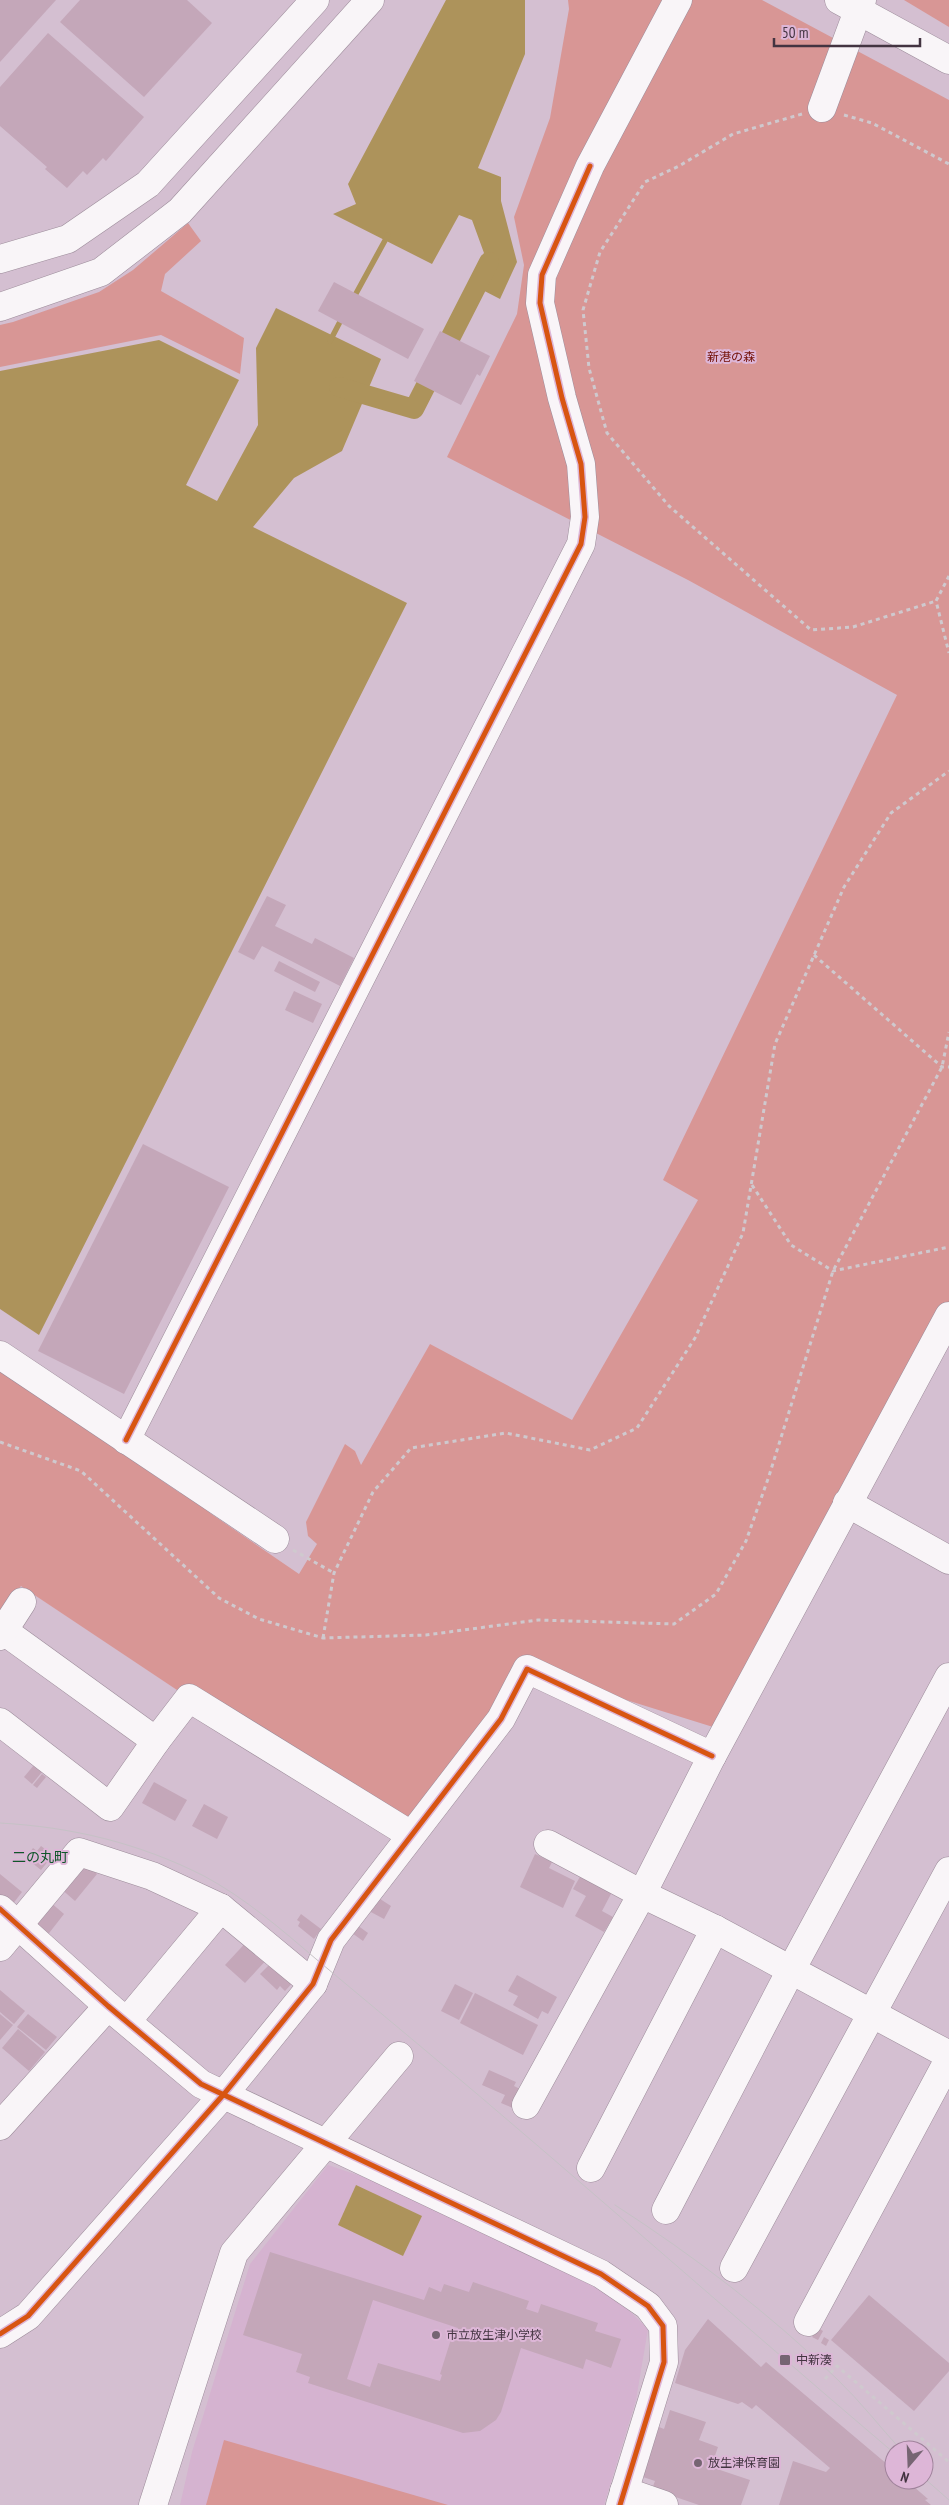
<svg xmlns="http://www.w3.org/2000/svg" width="949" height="2505" font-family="'PT Sans Narrow','Noto Sans JP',sans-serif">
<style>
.built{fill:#d5b3d0}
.green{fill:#d89695}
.water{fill:#ad935b}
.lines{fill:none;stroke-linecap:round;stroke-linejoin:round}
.stream{stroke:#ad935b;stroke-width:5.5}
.canal{stroke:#ad935b;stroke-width:20}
.building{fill:#c4a7b9;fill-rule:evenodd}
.minor-casing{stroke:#9c8c9a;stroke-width:29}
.major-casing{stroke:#9c8c9a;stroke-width:29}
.path{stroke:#cfc9ce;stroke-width:3;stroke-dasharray:4 4;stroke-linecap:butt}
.minor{stroke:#f9f5f8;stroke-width:28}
.major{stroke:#f9f5f8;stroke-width:28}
.tram{stroke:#c6c2c6;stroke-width:1}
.cycleway-casing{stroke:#ddb6d7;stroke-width:8}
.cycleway{stroke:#d85511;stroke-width:5}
.poi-dot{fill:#766573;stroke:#ddb6d7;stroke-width:2}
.labels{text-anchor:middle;stroke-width:4;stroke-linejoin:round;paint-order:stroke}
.park-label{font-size:12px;fill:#720f05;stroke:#ddb6d7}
.poi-label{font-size:12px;fill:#433441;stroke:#ddb6d7;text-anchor:start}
.neighbourhood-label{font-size:14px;fill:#0f5629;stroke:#ddb6d7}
</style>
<rect width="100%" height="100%" fill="#d4bfd1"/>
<path class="built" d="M328 2165 369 2179 614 2296 648 2329 636 2400 604 2505H180L192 2452 250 2264Z"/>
<g class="green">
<path d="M568 0H762L949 100V1316L713 1727 527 1669 411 1835 189 1698 21 1586 0 1613V1370L124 1448 129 1458 180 1493H187L206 1502 210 1513 299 1574 317 1544 308 1536 306 1522 345 1444 355 1451 361 1465 430 1344 572 1420 698 1200 663 1180 897 695 688 580 447 457 517 314 524 265 514 217 550 118 569 9Z"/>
<path d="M904 0H949V27Z"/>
<path d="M188 223 201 241 165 274 161 291 244 338 240 374 161 335 0 367V325L13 322 99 292 133 270Z"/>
<path d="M224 2440 448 2505H206Z"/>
</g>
<g class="water">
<path d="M446 0H525V54L478 168 501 177V201L517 262 500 299 469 283 484 253 472 220 459 215 432 264 333 214 356 204 348 184Z"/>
<path d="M276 308 381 359 342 451 294 478 253 527 407 603 39 1335 0 1309V371L159 340 239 380 186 485 217 501 258 425 256 348Z"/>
<path d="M356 2185 422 2216 403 2256 338 2225Z"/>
</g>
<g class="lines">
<g class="stream">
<path d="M353 299 388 235"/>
<path d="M330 341 343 316"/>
</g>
<path class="canal" d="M339 387 414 409 489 262"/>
</g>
<g class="building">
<path d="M0 0H56L0 62Z"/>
<path d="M80 0H187L212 23 144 97 60 22Z"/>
<path d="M48 33 144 117 106 161 103 158 87 175 83 171 67 188 45 169 47 167 0 126V87Z"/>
<path d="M334 282 424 329 408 359 318 311Z"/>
<path d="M440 331 490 356 480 376 477 374 461 405 414 381Z"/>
<path d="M267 896 286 905 275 926 312 944 315 938 354 958 340 986 262 946 254 960 238 952Z"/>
<path d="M279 961 320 982 315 992 274 971Z"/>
<path d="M294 991 322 1004 313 1023 285 1010Z"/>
<path d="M143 1144 229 1187 124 1394 38 1351Z"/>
<path d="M34 1765 42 1772 32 1784 24 1777Z"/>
<path d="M42 1774 46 1777 37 1788 33 1785Z"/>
<path d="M154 1782 187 1800 175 1821 142 1803Z"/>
<path d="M204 1804 228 1817 217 1839 192 1826Z"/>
<path d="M41 1846 53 1855 41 1870 26 1858 33 1848 37 1851Z"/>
<path d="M535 1854 552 1862 549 1868 575 1881 563 1908 520 1887Z"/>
<path d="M76 1866H89L97 1874 75 1901 59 1887Z"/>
<path d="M0 1874 22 1892 12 1905 0 1895Z"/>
<path d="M581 1875 612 1892 602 1911 613 1917 604 1932 575 1916 586 1896 573 1889Z"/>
<path d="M377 1897 391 1906 384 1919 369 1911Z"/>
<path d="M50 1902 64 1914 46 1937 31 1924Z"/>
<path d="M301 1914 321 1929 314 1939 298 1926 300 1922 297 1920Z"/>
<path d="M357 1925 368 1933 363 1941 352 1933Z"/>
<path d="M251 1937 271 1955 245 1983 225 1965Z"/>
<path d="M274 1960 295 1980 285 1991 280 1986 277 1990 260 1974Z"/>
<path d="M517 1975 557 1997 548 2014 542 2011 538 2019 513 2005 518 1996 508 1991Z"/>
<path d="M455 1984 473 1993 459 2020 441 2011Z"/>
<path d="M0 1990 25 2011 14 2024 0 2012Z"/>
<path d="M475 1993 538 2025 523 2055 460 2023Z"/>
<path d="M0 2014 13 2025 0 2040Z"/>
<path d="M28 2014 57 2037 46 2050 17 2027Z"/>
<path d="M18 2029 45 2052 29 2071 2 2048Z"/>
<path d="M489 2070 516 2082 514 2086 522 2090 513 2108 501 2103 505 2095 482 2085Z"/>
<path d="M270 2252 424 2300 429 2287 441 2292 444 2284 469 2292 473 2282 529 2301 526 2309 538 2313 541 2304 598 2323 595 2331 621 2339 611 2368 586 2359 583 2369 521 2348 501 2412 496 2420 480 2431 463 2433 308 2383 310 2377 296 2372 302 2354 243 2335ZM373 2300 458 2328 455 2337 452 2336 440 2374 442 2375 440 2381 378 2363 370 2387 347 2379Z"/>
<path d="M869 2295 949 2363V2371L914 2411 831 2340Z"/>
<path d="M708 2319 761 2367 766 2362 894 2470V2480H906L928 2499 925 2500 931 2505H779L793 2461 826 2472 830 2468 756 2405 752 2409 742 2402 738 2404 675 2383 685 2350Z"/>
<path d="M818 2328 823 2331 818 2340 812 2337Z"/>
<path d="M824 2337 829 2340 826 2346 821 2343Z"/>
<path d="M670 2410 706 2422 699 2440 718 2447 711 2467 750 2480 741 2505H699L652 2489 655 2481 643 2477 659 2427 664 2429Z"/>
</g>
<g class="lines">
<defs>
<g id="minor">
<path d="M822 108 862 0"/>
<path d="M0 259 68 239 148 184 315 0"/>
<path d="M0 307 101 272 180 211 370 0"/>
<path d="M0 1355 275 1539"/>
<path d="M126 1440 581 544 585 517 581 464 562 398 540 303 542 275 590 166 678 0"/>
<path d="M847 1503 949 1560"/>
<path d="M4 1631 156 1741"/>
<path d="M0 1636 22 1602"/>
<path d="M0 1722 110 1807 156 1741 189 1698 411 1835"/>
<path d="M548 1844 642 1894 715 1929 949 2055"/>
<path d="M0 1909 108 2006 201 2084 601 2274 648 2306 663 2326 664 2362 620 2505"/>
<path d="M0 1947 79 1852 152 1876 221 1908 313 1984"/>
<path d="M127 2021 221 1908"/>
<path d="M526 2105 642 1894 712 1756 949 1316"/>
<path d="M0 2126 108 2006"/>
<path d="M591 2168 715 1929"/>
<path d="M666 2210 791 1970 949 1677"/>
<path d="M734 2268 949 1871"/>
<path d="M808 2322 949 2059"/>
<path d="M0 2334 28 2316 224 2094 313 1984 331 1940 501 1719 527 1669 712 1756"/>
<path d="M624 2491 664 2505"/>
<path d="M153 2505 234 2253 399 2056"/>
</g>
<path id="major" d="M839 0 949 60"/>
</defs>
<use href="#minor" class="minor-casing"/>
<use href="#major" class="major-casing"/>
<g class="path">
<path d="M802 114 733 134 679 166 645 182 600 252 583 310 589 368 607 433 669 506 811 630 853 627 936 601"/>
<path d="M844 115 872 123 949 164"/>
<path d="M949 576 936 601 949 653"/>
<path d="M814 955 942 1067H949"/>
<path d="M752 1185 791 1245 833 1271 949 1247"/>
<path d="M0 1442 81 1471 219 1598 259 1619 323 1638 426 1635 538 1620 674 1624 716 1594 746 1541 769 1476 833 1271 942 1067 949 1032"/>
<path d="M293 1550 334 1573"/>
<path d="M323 1638 334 1573 373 1492 411 1448 506 1433 590 1450 637 1428 695 1338 743 1233 775 1044 844 887 891 813 949 771"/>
<path d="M825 2379 837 2366 949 2462"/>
</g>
<use href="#minor" class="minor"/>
<use href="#major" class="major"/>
<g class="tram">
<path d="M0 1823C72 1827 139 1843 204 1876 245 1898 281 1929 316 1959 350 1988 385 2016 419 2045 579 2179 735 2318 894 2453"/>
<path d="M615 2205C694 2256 769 2313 837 2379 860 2401 880 2427 901 2450"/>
<path d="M924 2478 949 2500"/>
</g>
<defs>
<g id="cycleway">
<path d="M126 1440 581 544 585 517 581 464 562 398 540 303 542 275 590 166"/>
<path d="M0 1909 108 2006 201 2084 601 2274 648 2306 663 2326 664 2362 620 2505"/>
<path d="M0 2334 28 2316 224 2094 313 1984 331 1940 501 1719 527 1669 712 1756"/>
</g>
</defs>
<use href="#cycleway" class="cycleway-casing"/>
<use href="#cycleway" class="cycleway"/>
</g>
<g class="poi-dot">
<circle cx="436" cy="2335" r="5"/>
<rect x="779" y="2354" width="12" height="12" rx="2.5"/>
<circle cx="698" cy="2463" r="5"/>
</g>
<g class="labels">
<g class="park-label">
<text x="731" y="361">新港の森</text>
</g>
<g class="poi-label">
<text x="446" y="2339">市立放生津小学校</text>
<text x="796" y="2364">中新湊</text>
<text x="708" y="2467">放生津保育園</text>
</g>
<g class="neighbourhood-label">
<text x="40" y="1862">二の丸町</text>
</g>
</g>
<g transform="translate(909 2465) rotate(199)"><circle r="24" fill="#ddb6d7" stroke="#9f829b"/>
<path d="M0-4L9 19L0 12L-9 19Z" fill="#766573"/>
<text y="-8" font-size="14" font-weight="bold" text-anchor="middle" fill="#433441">N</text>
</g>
<path d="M774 38v8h146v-8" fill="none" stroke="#433441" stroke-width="2.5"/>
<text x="782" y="38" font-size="15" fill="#433441" stroke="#ddb6d7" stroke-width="4" paint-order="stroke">50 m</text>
</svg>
